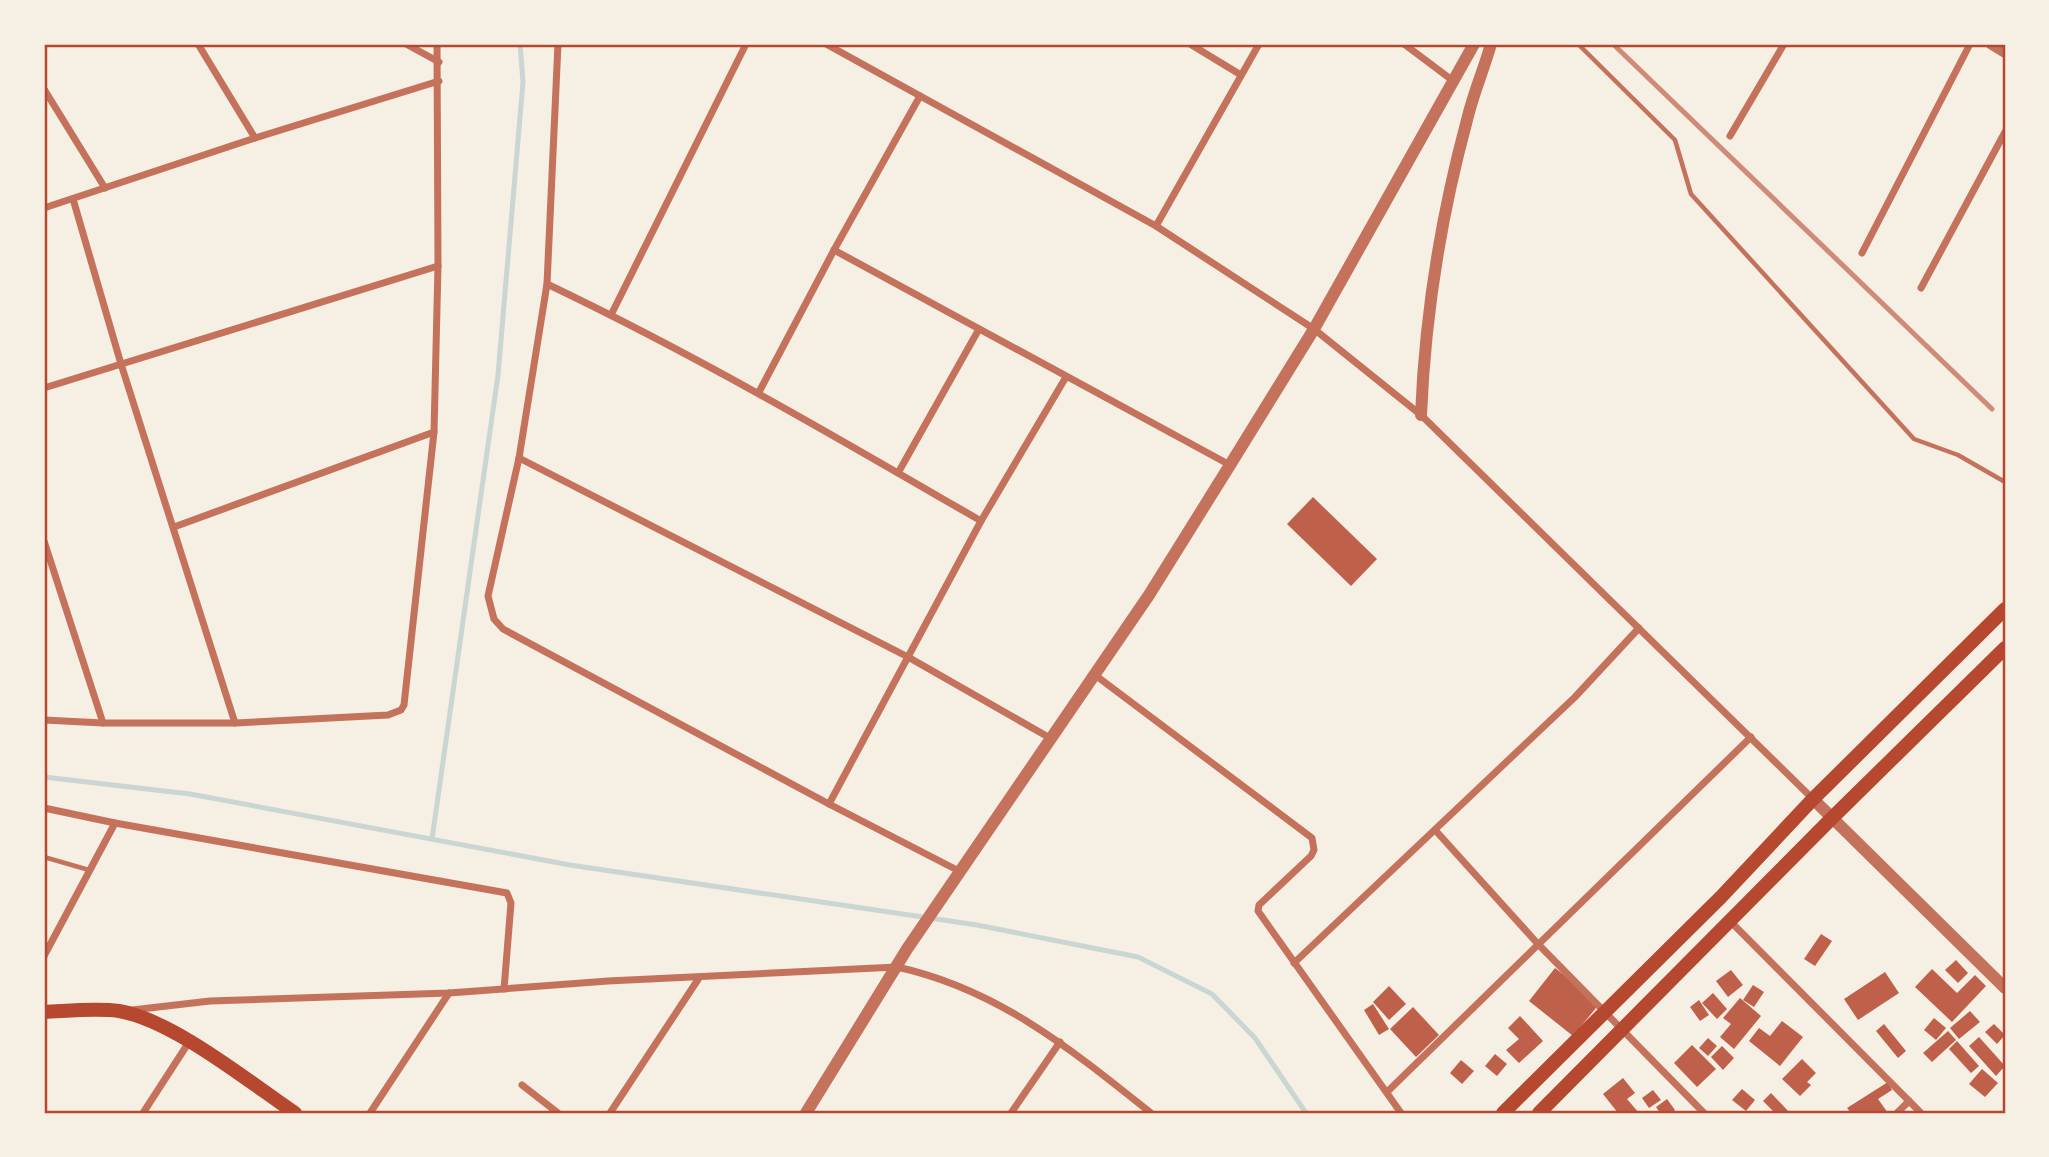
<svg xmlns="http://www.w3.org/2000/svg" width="2049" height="1157" font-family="'Nunito Sans',sans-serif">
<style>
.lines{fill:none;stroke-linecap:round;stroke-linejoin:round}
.stream{stroke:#c9d6d2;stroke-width:5}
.building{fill:#bf614a}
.service{stroke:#c5725c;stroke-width:4.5}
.minor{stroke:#c5725c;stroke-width:7}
.tertiary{stroke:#c5725c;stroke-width:12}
.secondary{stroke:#b5482f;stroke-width:14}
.rail{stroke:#cf8b77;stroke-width:5}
.neatline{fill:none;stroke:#b5482f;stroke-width:2.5}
</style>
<rect width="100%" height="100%" fill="#f6efe4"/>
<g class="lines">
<g class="stream">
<path d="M44 777 190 794 570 865 977 925 1138 957 1212 994 1255 1038 1306 1113"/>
<path d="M432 839 498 375 523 82 520 44"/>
</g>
</g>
<g class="building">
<path d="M1313 497 1377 559 1351 586 1287 524Z"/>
<path d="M1821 934 1832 941 1815 966 1804 959Z"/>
<path d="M1956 960 1968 973 1958 983 1945 970Z"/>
<path d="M1555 968 1600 1003 1573 1036 1529 1001Z"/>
<path d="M1932 969 1957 993 1975 975 1986 986 1952 1022 1915 987Z"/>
<path d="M1731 970 1743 985 1728 997 1716 981Z"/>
<path d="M1885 972 1899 993 1858 1020 1844 999Z"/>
<path d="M1753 985 1764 992 1754 1007 1743 1000Z"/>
<path d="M1389 986 1406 1004 1389 1020 1373 1002Z"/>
<path d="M1713 993 1727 1009 1717 1019 1702 1003Z"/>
<path d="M1740 998 1761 1016 1734 1049 1720 1037 1731 1024 1723 1018Z"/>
<path d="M1699 1000 1709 1015 1700 1021 1690 1007Z"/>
<path d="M1373 1004 1389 1029 1379 1035 1364 1010Z"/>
<path d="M1413 1007 1439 1035 1416 1057 1390 1029Z"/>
<path d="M1970 1011 1980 1022 1959 1039 1950 1028Z"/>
<path d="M1520 1016 1543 1041 1519 1063 1506 1050 1519 1039 1508 1028Z"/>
<path d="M1934 1018 1946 1028 1936 1040 1924 1030Z"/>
<path d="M1782 1021 1803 1037 1780 1066 1749 1041 1759 1028 1770 1036Z"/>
<path d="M1884 1024 1906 1051 1898 1058 1876 1031Z"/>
<path d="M1994 1024 2005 1035 1997 1044 1985 1032Z"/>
<path d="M1948 1031 1956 1040 1932 1062 1923 1053Z"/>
<path d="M1979 1037 2005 1066 1996 1076 1969 1046Z"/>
<path d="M1708 1038 1717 1046 1708 1056 1699 1048Z"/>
<path d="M1957 1041 1979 1066 1971 1073 1949 1049Z"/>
<path d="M1692 1045 1716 1069 1697 1087 1674 1063Z"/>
<path d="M1722 1046 1734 1058 1723 1070 1711 1057Z"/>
<path d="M1495 1054 1507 1064 1497 1076 1485 1066Z"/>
<path d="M1802 1059 1816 1073 1807 1082 1811 1085 1800 1096 1782 1079Z"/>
<path d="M1461 1060 1474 1071 1462 1084 1450 1073Z"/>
<path d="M1982 1069 1998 1083 1985 1097 1969 1084Z"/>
<path d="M1623 1078 1635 1093 1627 1099 1639 1113H1618L1603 1094Z"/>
<path d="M1888 1082 1892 1090 1878 1099 1888 1113H1851L1847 1108Z"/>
<path d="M1742 1089 1755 1100 1746 1111 1732 1100Z"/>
<path d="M1653 1090 1661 1100 1649 1108 1642 1098Z"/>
<path d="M1771 1093 1790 1113H1775L1763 1101Z"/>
<path d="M1667 1099 1675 1110 1671 1113H1660L1656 1107Z"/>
</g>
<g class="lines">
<g class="service">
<path d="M1578 44 1675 140 1691 194 1914 439 1958 455 2005 482"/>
<path d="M44 857 89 870"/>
</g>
<g class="minor">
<path d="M198 44 255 138"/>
<path d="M406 44 439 62"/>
<path d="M558 44 547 284 519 458 488 596 494 619 503 629 829 804 959 871"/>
<path d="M826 44 1156 226 1314 329 1421 415 1813 799"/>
<path d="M1190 44 1241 75"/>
<path d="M1404 44 1452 80"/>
<path d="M44 89 105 188"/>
<path d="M1730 136 1784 44"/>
<path d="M73 199 121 364 235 723"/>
<path d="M44 208 255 138 439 81"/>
<path d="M1156 226 1259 44"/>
<path d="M834 250 1230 465"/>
<path d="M1862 253 1970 44"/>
<path d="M547 284C696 355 838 438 981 521"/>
<path d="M1921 288 2005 132"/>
<path d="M611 315 746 44"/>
<path d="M44 388 438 266"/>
<path d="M759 392 834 250 920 96"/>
<path d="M519 458 908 657 1050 738"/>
<path d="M898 473 979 329"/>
<path d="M174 527 434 432 438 266 437 44"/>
<path d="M44 541 103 723"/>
<path d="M1095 675 1312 838 1314 850 1311 856 1259 905 1258 911 1401 1113"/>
<path d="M44 720 103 723H235L388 715 401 710 404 705 434 432"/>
<path d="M829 804 981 521 1066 377"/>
<path d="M44 808 115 823 507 893 511 903 504 989"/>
<path d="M1436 831 1537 943 1704 1113"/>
<path d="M1730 921 1921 1113"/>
<path d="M44 956 115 823"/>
<path d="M1294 963 1575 697 1639 628"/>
<path d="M132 1010 210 1001 449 993 608 981 897 967C998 989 1072 1050 1151 1113"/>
<path d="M522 1085 558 1113"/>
<path d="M1387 1092 1751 737"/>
<path d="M143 1113 189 1042"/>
<path d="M370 1113 449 993"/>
<path d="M610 1113 699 978"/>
<path d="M1011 1113 1060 1042"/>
<path d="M1897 1113 1909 1101"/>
</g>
<g class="tertiary">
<path d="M1992 44 2005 52"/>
<path d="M1421 415C1425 316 1441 216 1467 120 1473 94 1484 69 1491 44"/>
<path d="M1813 799 2005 988"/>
<path d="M806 1113 907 949 1149 595 1230 465 1314 329 1474 44"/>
</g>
<g class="secondary">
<path d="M44 1012C68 1011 95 1008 119 1011 173 1020 249 1082 295 1113"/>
<path d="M1503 1113 1721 897 1813 799 2005 609"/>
<path d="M1539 1113 1832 818 2005 648"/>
</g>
<path class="rail" d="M1613 44 1992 409"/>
</g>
<rect width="2049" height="1157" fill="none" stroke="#f6efe4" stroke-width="91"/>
<rect x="46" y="46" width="1958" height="1066" class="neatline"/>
</svg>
